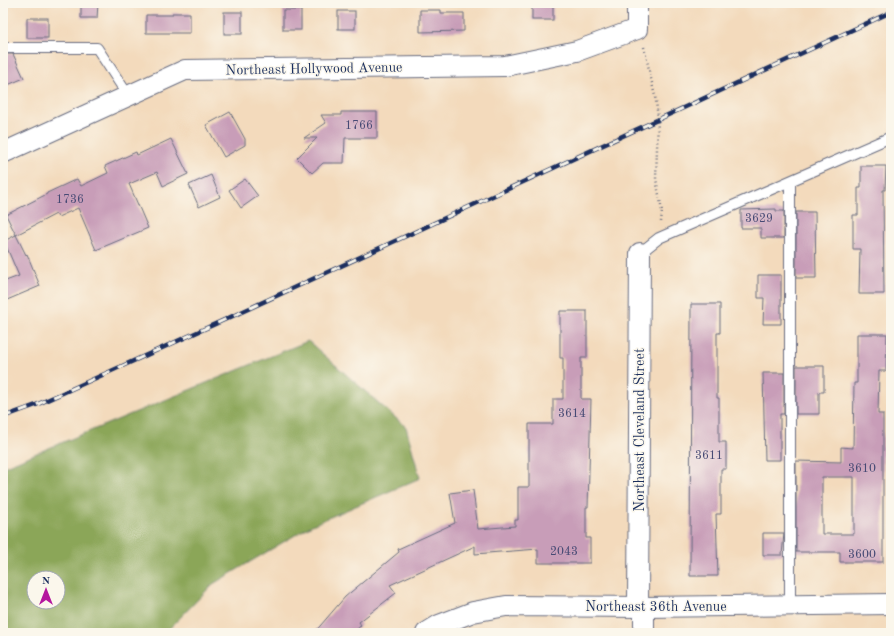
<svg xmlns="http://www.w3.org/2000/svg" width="894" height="636" font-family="'Old Standard TT',serif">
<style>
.forest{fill:#8ba659;stroke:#536a5c;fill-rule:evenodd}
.building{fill:#c89db8;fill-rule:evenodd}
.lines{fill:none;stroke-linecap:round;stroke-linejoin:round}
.lane-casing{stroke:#676b7f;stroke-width:12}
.street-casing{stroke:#676b7f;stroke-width:22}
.path{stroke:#676b7f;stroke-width:2.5;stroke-dasharray:1 3;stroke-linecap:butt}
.lane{stroke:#fff;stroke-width:10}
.street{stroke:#fff;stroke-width:20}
.rail-casing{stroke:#1b2f5e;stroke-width:4.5}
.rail{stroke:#fbf7ec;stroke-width:3;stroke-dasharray:9;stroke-linecap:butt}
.labels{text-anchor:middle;stroke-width:3;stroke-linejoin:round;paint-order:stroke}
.number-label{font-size:12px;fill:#464a74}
.street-label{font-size:14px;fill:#1b2f5e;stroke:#fbf7ec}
</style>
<rect width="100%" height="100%" fill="#fbf7ec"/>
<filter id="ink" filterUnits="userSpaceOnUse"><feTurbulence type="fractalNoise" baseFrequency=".025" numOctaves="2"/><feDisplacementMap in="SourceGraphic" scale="8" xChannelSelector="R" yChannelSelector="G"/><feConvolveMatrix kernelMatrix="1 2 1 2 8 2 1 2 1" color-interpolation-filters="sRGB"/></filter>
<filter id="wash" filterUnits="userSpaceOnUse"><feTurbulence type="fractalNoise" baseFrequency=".012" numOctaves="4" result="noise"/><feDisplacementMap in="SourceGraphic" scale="16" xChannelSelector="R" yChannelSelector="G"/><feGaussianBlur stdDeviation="0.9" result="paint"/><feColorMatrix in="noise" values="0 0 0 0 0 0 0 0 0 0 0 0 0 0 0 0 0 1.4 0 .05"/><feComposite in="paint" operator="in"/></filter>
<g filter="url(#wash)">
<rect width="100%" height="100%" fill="#f3dabc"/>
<path class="forest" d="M308 341 406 427 420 478 312 525 213 584 165 633H3V467ZM34 578H58V602H34Z"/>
<g id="blocks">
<g class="building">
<path d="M81 3H98L97 18H81Z"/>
<rect x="532" y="3" width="21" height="17"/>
<rect x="283" y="10" width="18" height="20"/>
<path d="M420 10H441V13H464V31L420 32Z"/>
<rect x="338" y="11" width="17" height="18"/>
<rect x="224" y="12" width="18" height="22"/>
<path d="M172 13H190V33H146V15H172Z"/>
<rect x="27" y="18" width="21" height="20"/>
<path d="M3 54H13L24 78 3 87Z"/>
<path d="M230 112 245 139V145L224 157 206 125Z"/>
<path d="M341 112H377V138H345L344 163H323L312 173 297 158 317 138H304L326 123 321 115H341Z"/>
<path d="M171 139 188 174 163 186 157 172 129 184 148 228 96 250 78 208 58 217 56 214 16 235 6 215 47 194V193L77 179 81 186 108 173 105 166 136 152 137 155Z"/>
<path d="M861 166H886L885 190H883L884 294H859L860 249H853V215H858V188H861Z"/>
<path d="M211 175 220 197 199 207 189 185Z"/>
<path d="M245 179 258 196 241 208 229 190Z"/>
<path d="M776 209V211H784V238H761V228H741V210Z"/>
<path d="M796 212H815L816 278H796Z"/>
<path d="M16 235 26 255 27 254 40 286 7 300 3 291V282L19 276 4 241Z"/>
<path d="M758 275H781V324H763L764 298H758Z"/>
<path d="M691 304H720V333H717V398H719V442H726V469H721V514H716L718 576H690Z"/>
<path d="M560 311H587V358H581V399H591L588 507H586V538H590V563H538V549L475 554V546L390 585 396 593 359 622 361 625 354 633H314L345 597 399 552 398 549 455 523 450 493 473 490 478 529 515 526V520H518V487H529V424H553V399H563V358H560Z"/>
<path d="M857 334H887L886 371H879L878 414H883V562H840V552H796V461L841 462V447L853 448 854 383H857ZM822 477H854V534H822Z"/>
<path d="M796 366H824V392H819V414H796Z"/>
<path d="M763 373H784V414H780V460H765Z"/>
<path d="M763 533H784L782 555H763Z"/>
</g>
</g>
</g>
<g filter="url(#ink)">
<use href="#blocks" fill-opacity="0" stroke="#676b7f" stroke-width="1"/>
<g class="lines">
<defs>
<g id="lane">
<path d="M3 48H97L129 97"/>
<path d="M790 182V605"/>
<path d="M640 253 659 238 891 137"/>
</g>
<g id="street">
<path d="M3 153 185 70 505 66 577 51 637 29V3"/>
<path d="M638 606 640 253"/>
<path d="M644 607V633"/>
<path d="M426 633 439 625 473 612 506 606 644 607 891 604"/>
</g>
</defs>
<use href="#lane" class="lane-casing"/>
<use href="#street" class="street-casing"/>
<path class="path" d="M644 47 656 101 658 119 656 179 662 211 661 222"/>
<use href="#lane" class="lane"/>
<use href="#street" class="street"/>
<defs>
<path id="rail" d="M3 417 36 405 224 320 891 12"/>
</defs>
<use href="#rail" class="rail-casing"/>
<use href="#rail" class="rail"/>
</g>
</g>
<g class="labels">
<g class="number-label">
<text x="359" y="129">1766</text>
<text x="70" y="203">1736</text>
<text x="759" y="222">3629</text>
<text x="572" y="417">3614</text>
<text x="709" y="459">3611</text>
<text x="862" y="472">3610</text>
<text x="564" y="555">2043</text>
<text x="862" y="558">3600</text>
</g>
<g class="street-label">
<text transform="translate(314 68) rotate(-1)" y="5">Northeast Hollywood Avenue</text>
<text transform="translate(639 430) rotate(-90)" y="5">Northeast Cleveland Street</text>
<text x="656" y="611">Northeast 36th Avenue</text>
</g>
</g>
<rect width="894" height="636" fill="none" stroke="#fbf7ec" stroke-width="16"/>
<g transform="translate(46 590)"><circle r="19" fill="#fbf7ec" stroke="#a1a7b3"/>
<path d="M0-3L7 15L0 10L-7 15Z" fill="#b5179e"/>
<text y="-6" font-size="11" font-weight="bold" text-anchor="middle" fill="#1b2f5e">N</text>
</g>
</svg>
